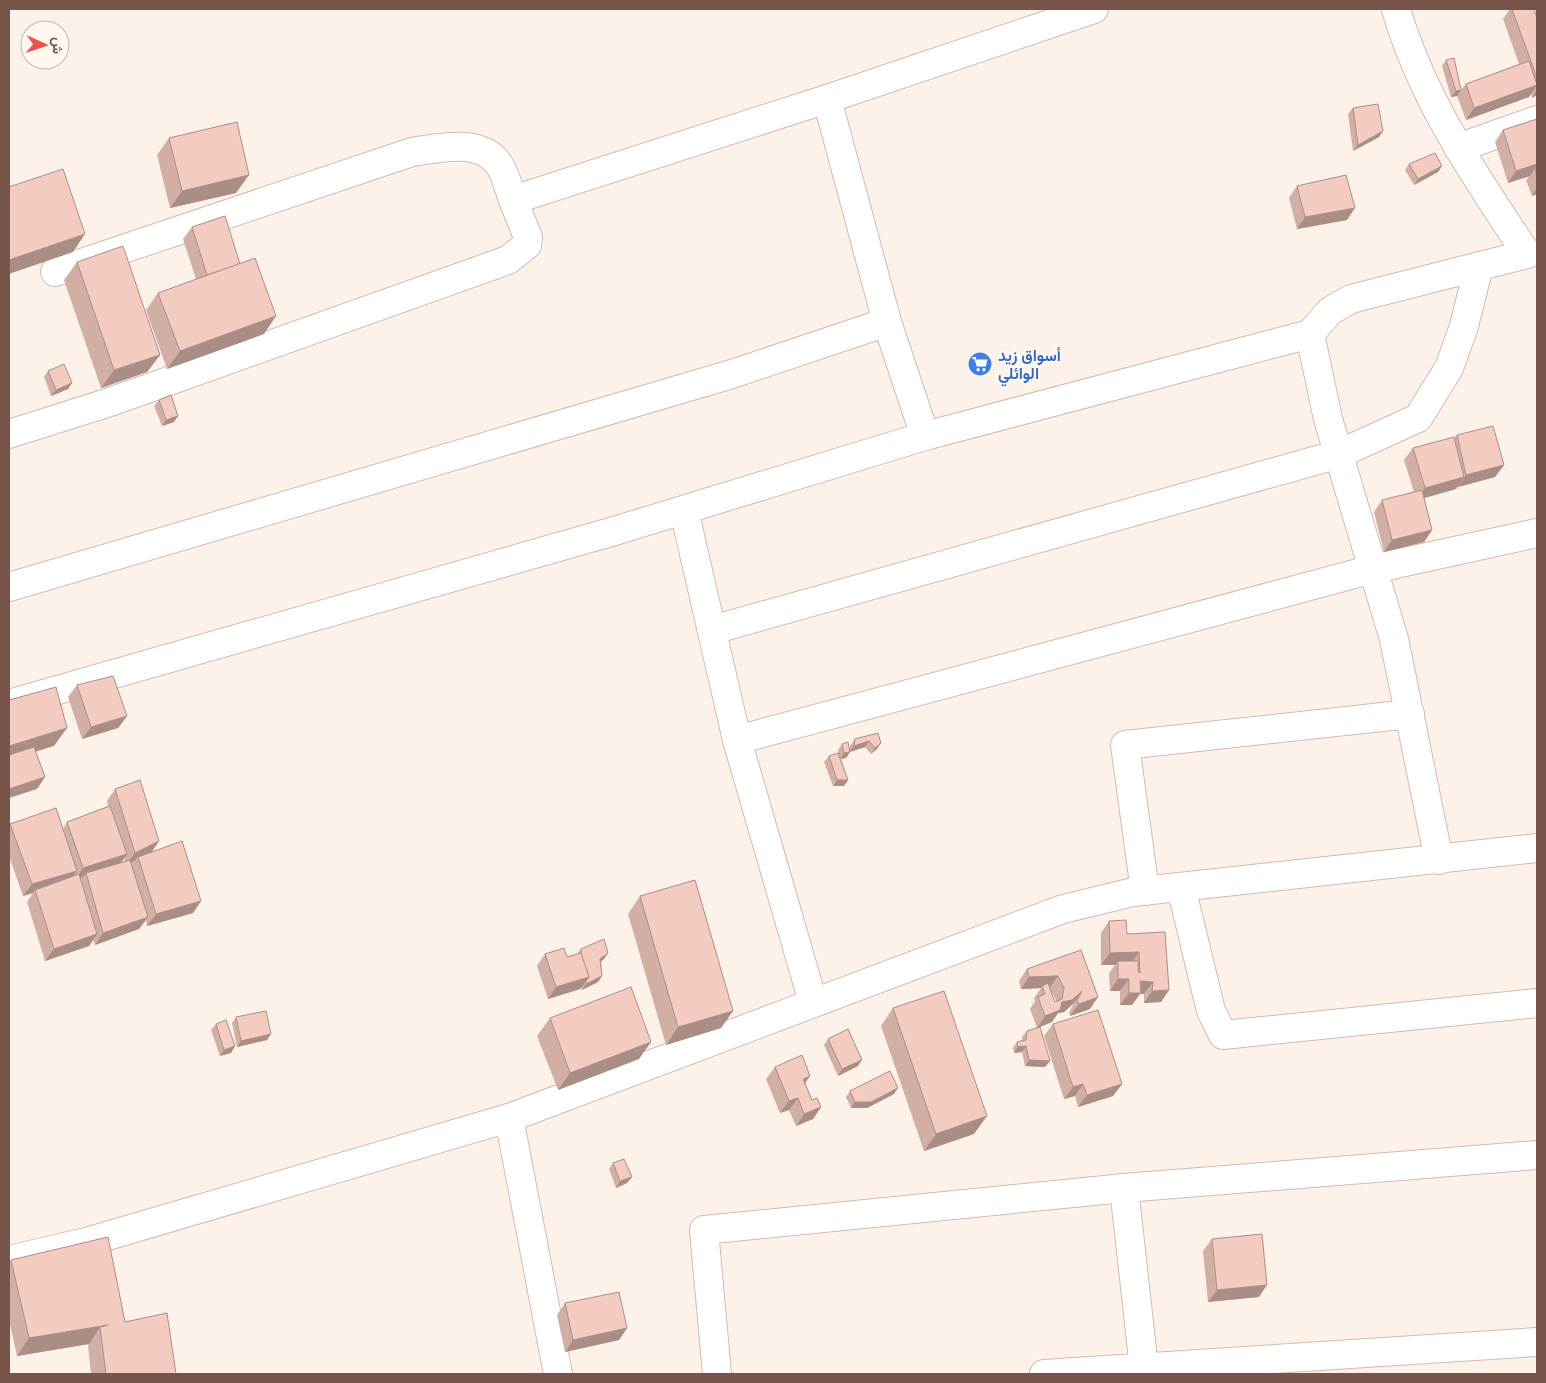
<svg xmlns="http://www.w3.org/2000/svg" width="1546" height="1383" font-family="'Roboto Condensed',Vazirmatn,sans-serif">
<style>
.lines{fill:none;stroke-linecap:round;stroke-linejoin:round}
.minor-casing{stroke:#d3bab0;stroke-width:30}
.minor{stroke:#fff;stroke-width:28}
.wall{fill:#d1afa5;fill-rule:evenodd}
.shaded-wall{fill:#aa8e86}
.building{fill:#f3cbc0;stroke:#aa8e86}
.labels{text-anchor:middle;stroke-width:4.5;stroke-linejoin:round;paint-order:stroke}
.shop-label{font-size:16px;font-weight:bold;fill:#366cbe;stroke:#fff7f0;text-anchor:start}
</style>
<rect width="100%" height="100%" fill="#fdf2e9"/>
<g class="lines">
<defs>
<g id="minor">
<path d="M1396 9C1422 99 1475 176 1527 254L1351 299 1330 311 1310 334 1328 419 1394 639 1439 860"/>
<path d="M827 99 887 322 925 436"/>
<path d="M1458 148 1537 120"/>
<path d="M55 272 412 152C438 148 479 138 498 163 505 172 509 189 513 200"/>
<path d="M9 434 110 402 508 260 527 245 528 237 513 200 827 99 1094 9"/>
<path d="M684 510 737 740 813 1002"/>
<path d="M9 587 732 374 887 322"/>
<path d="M712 630 1339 454 1418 418 1449 368 1464 326 1479 266"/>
<path d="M9 704 611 532 925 436 1310 334"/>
<path d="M737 740 1373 569 1537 533"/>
<path d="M1181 887 1211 1011 1223 1035 1537 1003"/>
<path d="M1145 891 1125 745 1410 714"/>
<path d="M509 1118 558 1374"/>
<path d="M1124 1188 1144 1368"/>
<path d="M9 1260 90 1241 509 1118 1063 909 1133 892 1537 848"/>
<path d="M717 1374 704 1230 1124 1188 1537 1155"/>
<path d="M1044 1374 1537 1342"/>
</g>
</defs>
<use href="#minor" class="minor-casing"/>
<use href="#minor" class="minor"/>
</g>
<g class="wall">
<path d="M1510 9H1534L1537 18V95L1532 98 1531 94 1529 97 1466 120 1457 96 1451 97 1442 66 1446 60 1461 90 1466 84 1519 64 1503 19Z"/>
<path d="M1353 108 1383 131 1379 137 1353 151 1348 114Z"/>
<path d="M1537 119V194L1532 196 1526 180 1530 176 1508 183 1495 142 1503 130Z"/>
<path d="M169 138 236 193 170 208 157 155Z"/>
<path d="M1409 164 1438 172 1414 185 1405 170Z"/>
<path d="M1297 186 1347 220 1297 229 1289 198Z"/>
<path d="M192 227 240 264 264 334 167 369 146 310 158 293 196 279 183 239Z"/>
<path d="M77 262 160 355 147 372 101 388 64 280Z"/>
<path d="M48 371 72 383 68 389 51 396 44 377Z"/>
<path d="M159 400 174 422 162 426 154 406Z"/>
<path d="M1457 435 1504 465 1495 477 1458 487V486L1456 489 1424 498 1432 530 1424 542 1384 552 1374 512 1382 500 1414 492 1404 460 1413 448 1454 438Z"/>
<path d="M77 685 127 716 118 728 82 739 68 697Z"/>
<path d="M878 733 877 749 871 754 865 747 850 752 846 758 841 759 848 780 844 786H833L824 762 829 756 838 753V750L842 744 850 750V746L855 739Z"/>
<path d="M115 789 159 841 152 851 201 901 193 913 147 926 146 920 139 929 95 945 93 940 89 946 45 961 27 902 33 893 23 896 9 856V826L10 824 63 829 67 822 108 806 107 801ZM124 858 125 862 121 863Z"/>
<path d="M640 896 733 1011 721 1028 666 1045 628 914Z"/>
<path d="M1109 921 1127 934 1169 990 1161 1002 1144 1003V994H1140L1132 1005H1120V991H1110L1109 973 1115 965H1101V933Z"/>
<path d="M581 949 604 959 601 962 602 976 598 982 582 990 581 987 580 989 548 999 537 966 545 954 567 957 577 954Z"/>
<path d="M1081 950 1090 1009 1070 1016 1069 1013 1074 1003 1064 1012 1058 1013 1052 1022 1040 1027 1050 1061 1045 1067 1025 1066 1022 1052 1014 1053 1013 1048 1017 1042 1022 1040V1037L1027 1031 1037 1028 1030 1009 1035 1001 1034 998 1041 988 1021 989 1019 981 1027 969ZM1051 990 1056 1000V1002H1055Z"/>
<path d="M893 1008 974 1134 924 1151 881 1026Z"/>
<path d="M236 1017 267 1040 237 1047 232 1023Z"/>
<path d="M550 1018 639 1059 558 1090 537 1036Z"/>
<path d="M216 1024 235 1046 231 1053 220 1056 211 1030Z"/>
<path d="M1053 1024 1122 1084 1113 1096 1078 1107 1075 1096 1064 1099 1044 1036Z"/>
<path d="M828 1039 858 1066 838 1076 824 1045Z"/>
<path d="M775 1067 805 1083 812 1100 821 1107 813 1119 796 1126 789 1110 780 1113 766 1079Z"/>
<path d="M850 1091 894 1094 867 1108H851L846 1097Z"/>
<path d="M613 1163 632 1177 627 1183 616 1188 609 1169Z"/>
<path d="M1212 1239 1259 1297 1208 1302 1203 1251Z"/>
<path d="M11 1260 125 1322 176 1374H91L88 1345 89 1344 17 1356 9 1320V1264Z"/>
<path d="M565 1303 627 1328 619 1340 565 1352 557 1315Z"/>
</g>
<g class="shaded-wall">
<path d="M1537 85 1529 97 1466 120 1474 108Z"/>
<path d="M1461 90 1457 96 1451 97 1456 91Z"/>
<path d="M1537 90V95L1532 98Z"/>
<path d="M1383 131 1379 137 1353 151 1358 145Z"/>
<path d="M1537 164V173L1535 168 1530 176 1508 183 1516 171Z"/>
<path d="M1442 166 1438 172 1414 185 1418 179Z"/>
<path d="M249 175 236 193 170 208 182 191Z"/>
<path d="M1537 188V194L1532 196Z"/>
<path d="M1355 208 1347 220 1297 229 1305 217Z"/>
<path d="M85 234 73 252 9 274V260Z"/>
<path d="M276 316 264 334 167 369 180 351Z"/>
<path d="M160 355 147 372 101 388 114 370Z"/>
<path d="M72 383 68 389 51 396 56 390Z"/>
<path d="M178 416 174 422 162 426 166 420Z"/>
<path d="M1504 465 1495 477 1458 487 1466 475Z"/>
<path d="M1464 477 1456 489 1417 500 1425 488Z"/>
<path d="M1432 530 1424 542 1384 552 1392 540Z"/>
<path d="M127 716 118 728 82 739 91 727Z"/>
<path d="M67 728 54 746 9 760V746Z"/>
<path d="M869 741 865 747 849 752 854 746Z"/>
<path d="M881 743 877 749 871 754 875 748Z"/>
<path d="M850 752 846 758 840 759 844 753Z"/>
<path d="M45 777 37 789 9 798V789Z"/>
<path d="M837 780H848L844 786H833Z"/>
<path d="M159 841 151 853 138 857 134 861 126 865 135 853Z"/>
<path d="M127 854 119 866 86 873 83 877 75 880 83 868Z"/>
<path d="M77 871 69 883 35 890 33 893 23 896 32 884Z"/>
<path d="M201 901 193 913 147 926 156 914Z"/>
<path d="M148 917 139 929 95 945 103 933Z"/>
<path d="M97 934 89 946 45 961 54 949Z"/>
<path d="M1139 952 1131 964 1118 961 1115 965H1101L1110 953Z"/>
<path d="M608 953 604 959 596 965 600 959Z"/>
<path d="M602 976 598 982 582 990 586 984Z"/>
<path d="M1058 976 1049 988 1042 986 1041 988 1021 989 1029 977Z"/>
<path d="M589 977 580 989 548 999 556 987Z"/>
<path d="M1118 979H1129L1120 991H1110Z"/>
<path d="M1140 981 1153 982 1144 994H1140L1132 1005H1120L1129 993Z"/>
<path d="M1169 990 1161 1002 1144 1003 1152 991Z"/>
<path d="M1082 991 1074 1003 1064 1012 1058 1013 1052 1022 1037 1028 1045 1016 1062 1002Z"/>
<path d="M1098 997 1090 1009 1070 1016 1079 1004Z"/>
<path d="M733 1011 721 1028 666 1045 678 1027Z"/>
<path d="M271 1034 267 1040 237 1047 241 1041Z"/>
<path d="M651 1042 639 1059 558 1090 570 1073Z"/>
<path d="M235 1046 231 1053 220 1056 224 1050Z"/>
<path d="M1026 1046 1022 1052 1014 1053 1018 1047Z"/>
<path d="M862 1060 858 1066 838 1076 842 1069Z"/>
<path d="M1029 1060 1050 1061 1045 1067 1025 1066Z"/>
<path d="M810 1076 802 1088 803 1079Z"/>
<path d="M1083 1084 1075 1096 1064 1099 1073 1087Z"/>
<path d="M1122 1084 1113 1096 1078 1107 1087 1095Z"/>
<path d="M898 1088 894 1094 867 1108H851L855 1102Z"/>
<path d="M798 1098 789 1110 780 1113 789 1101Z"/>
<path d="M821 1107 813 1119 796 1126 804 1114Z"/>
<path d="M987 1116 974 1134 924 1151 936 1134Z"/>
<path d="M632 1177 627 1183 616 1188 620 1181Z"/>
<path d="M1267 1285 1259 1297 1208 1302 1217 1290Z"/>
<path d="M108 1325 100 1327 89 1344 17 1356 29 1338Z"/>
<path d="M627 1328 619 1340 565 1352 573 1340Z"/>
</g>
<g class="building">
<path d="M1512 9H1534L1537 18V78Z"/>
<path d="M1454 58 1461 90 1456 91 1446 60Z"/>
<path d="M1529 61 1537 85 1474 108 1466 84Z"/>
<path d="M1378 104 1383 131 1358 145 1353 108Z"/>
<path d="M1537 119V164L1516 171 1503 130Z"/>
<path d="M237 122 249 175 182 191 169 138Z"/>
<path d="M1435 153 1442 166 1418 179 1409 164Z"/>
<path d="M1537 167V175L1535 168Z"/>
<path d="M63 169 85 234 9 260V187Z"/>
<path d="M1346 175 1355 208 1305 217 1297 186Z"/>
<path d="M225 216 240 264 207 275 192 227Z"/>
<path d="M123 246 160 355 114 370 77 262Z"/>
<path d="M255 258 276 316 180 351 158 293Z"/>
<path d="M64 364 72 383 56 390 48 371Z"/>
<path d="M171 395 178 416 166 420 159 400Z"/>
<path d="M1493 426 1504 465 1466 475 1457 435Z"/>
<path d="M1454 437 1464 477 1425 488 1413 448Z"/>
<path d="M1422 490 1432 530 1392 540 1382 500Z"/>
<path d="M113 676 127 716 91 727 77 685Z"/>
<path d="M56 687 67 728 9 746V700Z"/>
<path d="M878 733 881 743 875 748 869 741 854 746 855 739Z"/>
<path d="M848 742 850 752 844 753 842 744Z"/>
<path d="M34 747 45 777 9 789V755Z"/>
<path d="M838 753 848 780H837L829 756Z"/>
<path d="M140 780 159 841 135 853 115 789Z"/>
<path d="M110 806 127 854 83 868 67 822Z"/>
<path d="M56 808 77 871 32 884 10 824Z"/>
<path d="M182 841 201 901 156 914 138 857Z"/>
<path d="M130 860 148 917 103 933 86 873Z"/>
<path d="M79 874 97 934 54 949 35 890Z"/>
<path d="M695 880 733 1011 678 1027 640 896Z"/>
<path d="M1126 920 1127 934 1165 932 1169 990 1152 991 1153 982 1140 981 1141 993H1129V979H1118V961H1138V972L1140 973 1139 952 1110 953 1109 921Z"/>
<path d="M604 939 608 953 600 959 602 976 586 984V981L589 977 581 955V949Z"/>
<path d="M564 948 567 957 581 953 589 977 556 987 545 954Z"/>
<path d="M1081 950 1098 997 1079 1004 1077 1001 1082 991 1072 1000 1062 1002 1060 1010 1045 1016 1038 997 1045 994 1042 986 1048 983 1055 1002 1062 999 1064 988 1058 976 1029 977 1027 969Z"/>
<path d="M631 987 651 1042 570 1073 550 1018Z"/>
<path d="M944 991 987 1116 936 1134 893 1008Z"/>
<path d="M1098 1010 1122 1084 1087 1095 1083 1084 1073 1087 1053 1024Z"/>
<path d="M266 1011 271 1034 241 1041 236 1017Z"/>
<path d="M226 1020 235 1046 224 1050 216 1024Z"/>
<path d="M1040 1027 1050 1061 1029 1060 1026 1046 1018 1047 1017 1042 1026 1040 1027 1031Z"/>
<path d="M848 1029 862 1060 842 1069 828 1039Z"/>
<path d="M802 1055 810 1076 803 1079 812 1100 817 1098 821 1107 804 1114 798 1098 789 1101 775 1067Z"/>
<path d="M890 1071 898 1088 871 1102H855L850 1091Z"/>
<path d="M624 1159 632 1177 620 1181 613 1163Z"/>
<path d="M1262 1234 1267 1285 1217 1290 1212 1239Z"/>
<path d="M108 1237 125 1322 167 1313 176 1374H106L100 1327 108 1325 29 1338 11 1260Z"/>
<path d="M619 1292 627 1328 573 1340 565 1303Z"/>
</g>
<defs>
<symbol id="supermarket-disc" viewBox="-11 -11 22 22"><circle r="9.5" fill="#3f7fe0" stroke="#fff7f0"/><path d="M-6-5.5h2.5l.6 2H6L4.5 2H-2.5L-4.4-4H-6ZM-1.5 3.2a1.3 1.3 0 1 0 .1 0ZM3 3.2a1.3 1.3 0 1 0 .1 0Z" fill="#fff"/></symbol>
</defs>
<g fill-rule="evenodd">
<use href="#supermarket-disc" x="966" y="350" width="28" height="28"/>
</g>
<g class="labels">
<g class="shop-label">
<text x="998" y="361">أسواق زيد<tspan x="998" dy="18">الوائلي</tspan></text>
</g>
</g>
<rect width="1546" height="1383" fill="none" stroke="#79544b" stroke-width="20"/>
<g transform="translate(45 45) rotate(93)"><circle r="24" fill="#fff7f0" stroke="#c9b6ae"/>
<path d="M0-4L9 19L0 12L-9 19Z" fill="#e9544c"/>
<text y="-8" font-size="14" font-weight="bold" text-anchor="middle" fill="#79544b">ش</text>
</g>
</svg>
